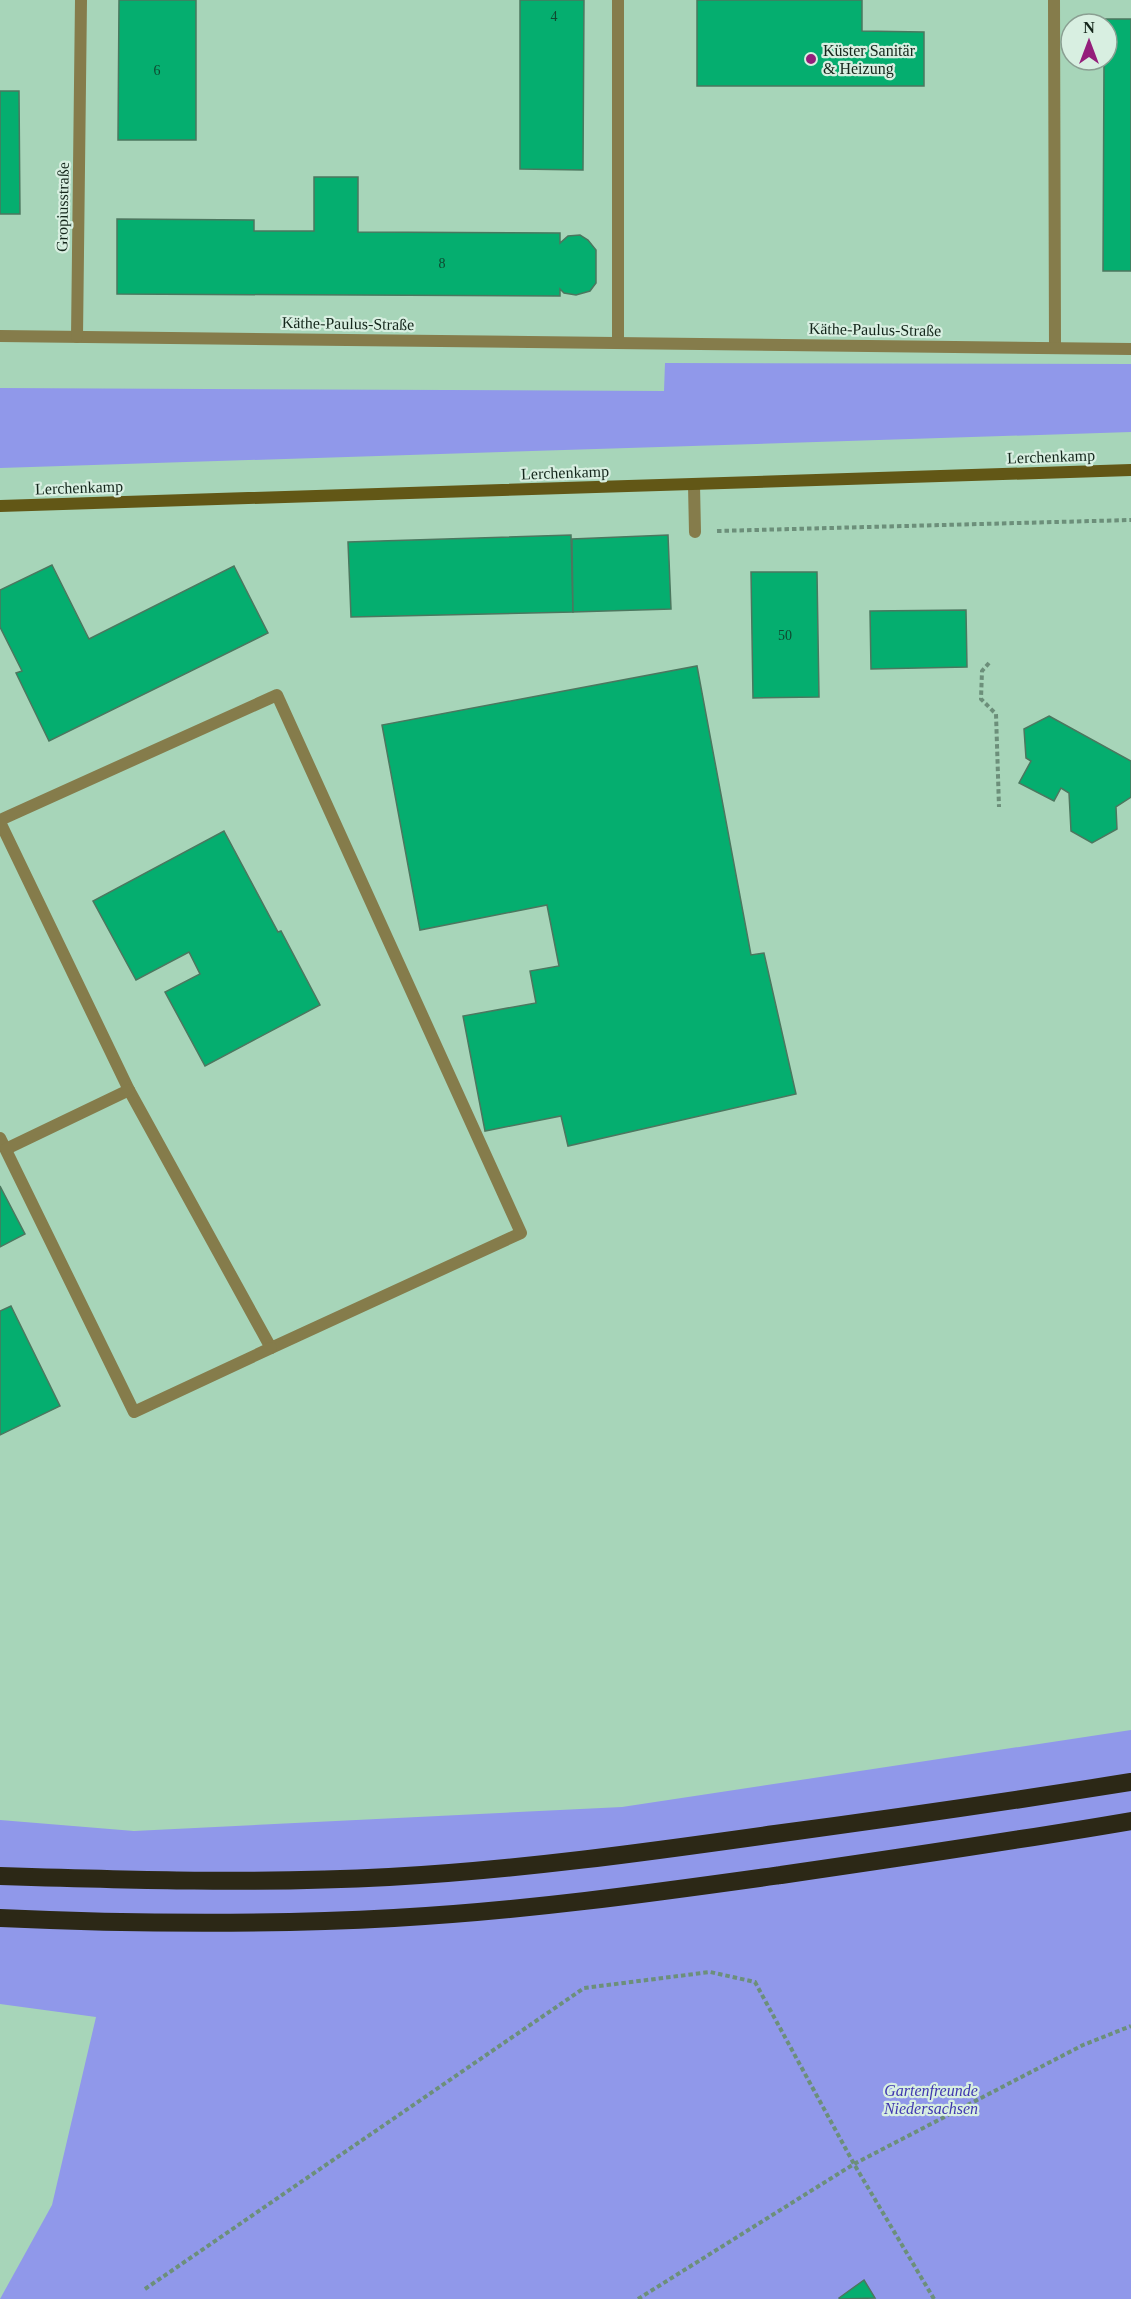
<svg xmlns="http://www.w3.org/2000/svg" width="1131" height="2299" font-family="'Times New Roman',serif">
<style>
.green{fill:#9098ea}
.building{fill:#05ae6f;stroke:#4c775f;stroke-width:1.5}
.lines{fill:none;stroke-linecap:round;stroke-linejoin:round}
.path{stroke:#6c8f7a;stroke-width:4;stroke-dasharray:4.5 3;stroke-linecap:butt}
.lane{stroke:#857c4b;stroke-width:12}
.street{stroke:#857c4b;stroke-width:12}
.secondary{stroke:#625716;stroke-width:12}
.highway{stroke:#2c2816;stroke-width:18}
.poi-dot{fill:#941e7b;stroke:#d8efe1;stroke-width:2}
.labels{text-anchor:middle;stroke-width:4.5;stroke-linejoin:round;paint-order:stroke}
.number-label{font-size:14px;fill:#104830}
.poi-label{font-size:16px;fill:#14261b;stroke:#d8efe1;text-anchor:start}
.street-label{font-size:16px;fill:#14261b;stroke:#d8efe1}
.park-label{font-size:16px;font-style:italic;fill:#3f37af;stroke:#d8efe1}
</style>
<rect width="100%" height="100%" fill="#a7d5b9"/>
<g class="green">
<path d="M665 363 1131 364V432L0 468V388L664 391Z"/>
<path d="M1131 1730V2299H0L52 2205 96 2017 0 2004V1820L134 1831 622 1807Z"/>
</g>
<g class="building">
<path d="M119 0H196V140H118Z"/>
<path d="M520 0H584L583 170 520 169Z"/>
<path d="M697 0H862V31L924 32V86H697Z"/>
<path d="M1104 19H1131V271H1103L1104 60H1107V24H1104Z"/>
<path d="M0 91H19L20 214H0Z"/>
<path d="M314 177H358V232L560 233V243L568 236 580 235 588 240 596 250V283L590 291 576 295 564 293 560 289V296L117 294V219L254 220V231H314Z"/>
<path d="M571 535 573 612 351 617 348 542Z"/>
<path d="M668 535 671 609 573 612 572 539Z"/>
<path d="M52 565 89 639 234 566 268 633 49 741 16 673 22 671 0 627V590Z"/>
<path d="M751 572H817L819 697 753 698Z"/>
<path d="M966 610 967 667 871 669 870 611Z"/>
<path d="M697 666 751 955 764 953 796 1094 568 1146 561 1116 485 1131 463 1016 536 1003 530 971 559 966 547 905 420 930 382 725Z"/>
<path d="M1049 716 1131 761V797L1116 807 1117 829 1092 843 1071 831 1069 793 1061 788 1054 801 1019 783 1031 761 1026 758 1024 729Z"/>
<path d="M224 831 278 932 281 931 320 1005 205 1066 165 992 200 974 189 952 136 980 93 901Z"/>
<path d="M0 1186 25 1234 0 1247Z"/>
<path d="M11 1306 60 1406 0 1435V1311Z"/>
<path d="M864 2280 875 2298 840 2299 839 2298Z"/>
</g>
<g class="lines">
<g class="path">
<path d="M717 531 1131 520"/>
<path d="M989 663 982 671 981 699 996 714 999 807"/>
<path d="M145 2289 584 1988 710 1972 755 1982 854 2164 934 2299"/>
<path d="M638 2299 854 2164 1083 2045 1131 2026"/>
</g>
<g class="lane">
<path d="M1054 0 1055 348"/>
<path d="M694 485 695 532"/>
<path d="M0 820 277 695 521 1233 271 1348 129 1090 0 822"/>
<path d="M0 1138 134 1412 271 1348"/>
<path d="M6 1149 129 1090"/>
</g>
<g class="street">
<path d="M618 0V343"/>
<path d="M0 336 1131 349"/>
<path d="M77 337 81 0"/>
</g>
<path class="secondary" d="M0 506 1131 470"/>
<g class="highway">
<path d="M0 1876C129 1880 259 1884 389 1877 518 1870 647 1852 775 1834 894 1818 1012 1801 1131 1782"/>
<path d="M0 1918C131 1924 263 1925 394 1918 524 1911 652 1893 781 1875 898 1858 1014 1841 1131 1821"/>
</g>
</g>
<circle class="poi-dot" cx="811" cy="59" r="6"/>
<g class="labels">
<g class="number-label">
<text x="554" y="21">4</text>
<text x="157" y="75">6</text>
<text x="442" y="268">8</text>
<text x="785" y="640">50</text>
</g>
<g class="poi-label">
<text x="823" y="56">Küster Sanitär<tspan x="823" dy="18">&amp; Heizung</tspan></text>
</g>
<g class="street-label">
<text transform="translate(62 207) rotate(-89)" y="6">Gropiusstraße</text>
<text transform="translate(348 323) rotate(1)" y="6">Käthe-Paulus-Straße</text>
<text transform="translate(875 329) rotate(1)" y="6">Käthe-Paulus-Straße</text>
<text transform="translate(1051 456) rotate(-2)" y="6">Lerchenkamp</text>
<text transform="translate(565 472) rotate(-2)" y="6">Lerchenkamp</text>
<text transform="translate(79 487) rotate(-2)" y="6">Lerchenkamp</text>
</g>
<g class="park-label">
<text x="931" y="2096">Gartenfreunde<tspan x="931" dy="18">Niedersachsen</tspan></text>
</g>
</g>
<g transform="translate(1089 42)"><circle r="28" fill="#d8efe1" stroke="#8a9f92" stroke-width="1.5"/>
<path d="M0-4.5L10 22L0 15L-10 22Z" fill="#941e7b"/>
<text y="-9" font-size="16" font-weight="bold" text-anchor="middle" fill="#14261b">N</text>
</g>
</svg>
